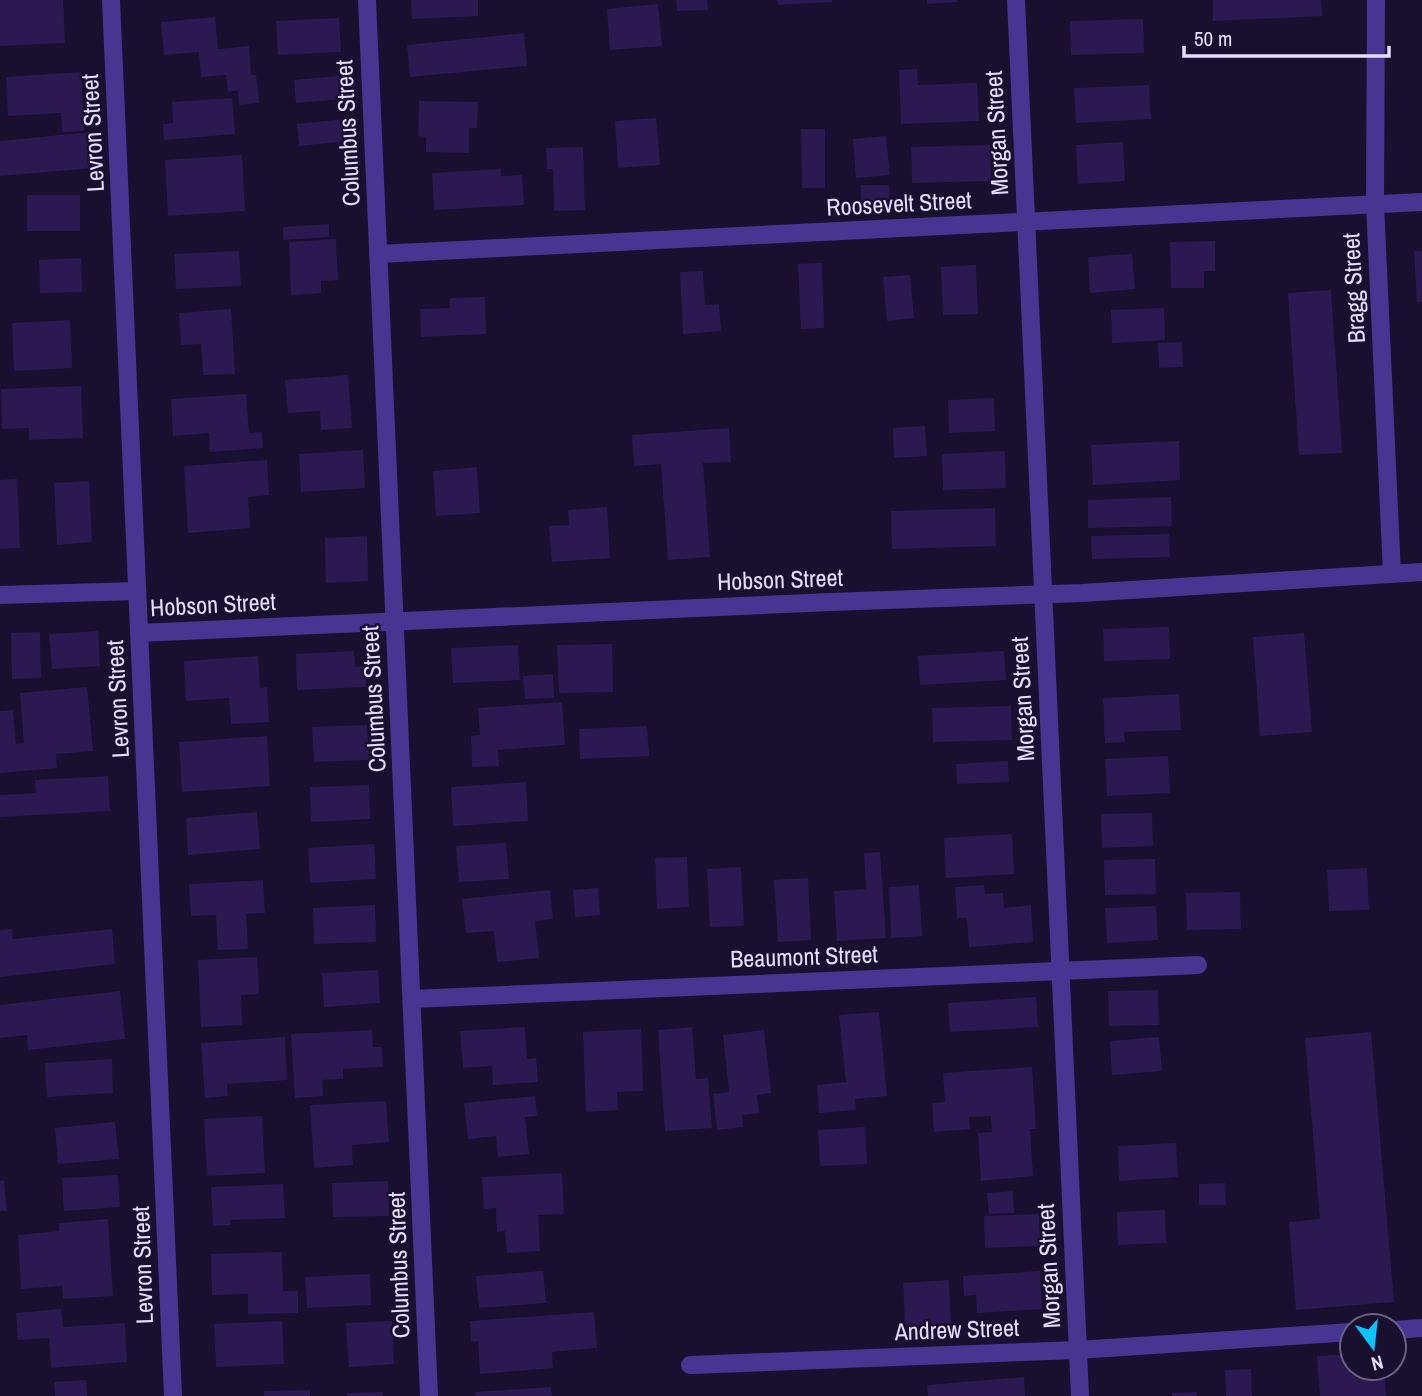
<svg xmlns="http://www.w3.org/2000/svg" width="1422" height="1396" font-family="'Archivo Narrow',sans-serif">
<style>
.building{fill:#2c1951}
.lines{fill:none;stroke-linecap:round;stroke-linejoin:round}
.minor{stroke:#463692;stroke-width:18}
.labels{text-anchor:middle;stroke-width:5;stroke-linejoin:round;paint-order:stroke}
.street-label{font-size:24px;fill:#e5ddff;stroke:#190f2f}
</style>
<rect width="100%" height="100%" fill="#190f2f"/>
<g class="building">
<path d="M0 0H63L65 43 0 46Z"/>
<path d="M411 0H478V16L412 19Z"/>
<path d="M676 0H707L708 10 677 11Z"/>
<path d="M777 0H832V2L778 5Z"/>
<path d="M927 0H957V2L927 4Z"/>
<path d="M1213 0H1321L1322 16 1213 21Z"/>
<path d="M658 4 662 46 610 50 607 9Z"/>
<path d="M215 17 218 49 249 46 251 75H256L259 103 239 105 238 90 228 92 226 75 201 77 199 52 164 55 161 22Z"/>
<path d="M339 18 341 52 278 55 276 21Z"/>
<path d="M1143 19 1144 53 1071 55 1070 21Z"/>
<path d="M524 33 527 66 410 77 407 45Z"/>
<path d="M917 69 918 85 977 83 979 121 901 124 899 70Z"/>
<path d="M81 72 84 131 62 132 61 113 8 116 6 77Z"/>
<path d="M339 76 341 99 296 103 294 80Z"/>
<path d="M1149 85 1151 119 1076 123 1074 88Z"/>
<path d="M232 98 235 134 164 140 163 124 173 123 172 102Z"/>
<path d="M419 101 478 102 477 128H469V153L426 152V137L418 136Z"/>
<path d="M656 118 660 165 618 168 615 121Z"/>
<path d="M345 119 347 141 299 146 297 124Z"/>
<path d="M801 129H825V188H802Z"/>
<path d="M91 132 94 168 0 176V141Z"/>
<path d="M886 136 890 175 856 178 853 139Z"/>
<path d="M1123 142 1125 181 1078 184 1076 145Z"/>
<path d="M990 145 991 181 912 183 911 147Z"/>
<path d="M583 147 585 210 554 211 553 169H547L546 148Z"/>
<path d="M242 155 245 211 168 216 165 160Z"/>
<path d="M501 169V176L522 175 524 205 434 210 432 173Z"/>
<path d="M861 185H889L890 204 861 205Z"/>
<rect x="27" y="195" width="53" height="36"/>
<path d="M329 224V237L283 240V227Z"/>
<path d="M336 239 338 280 321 281V293L291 295 289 242Z"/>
<path d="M1215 241V271H1204V288H1171L1170 242Z"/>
<path d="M239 251 241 286 176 289 174 254Z"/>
<path d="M1414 251H1422V302H1417Z"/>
<path d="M1132 254 1135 289 1090 293 1088 257Z"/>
<path d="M81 258 82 292 40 293 39 260Z"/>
<path d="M822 263 824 328 801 329 798 264Z"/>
<path d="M976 265 978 314 943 315 941 267Z"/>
<path d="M703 271 705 305 719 304 721 331 683 334 680 272Z"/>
<path d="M910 275 914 318 887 321 883 277Z"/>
<path d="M1331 290 1342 453 1299 455 1288 293Z"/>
<path d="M485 297 486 334 421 337 420 309 450 308V298Z"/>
<path d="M1164 308 1165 340 1112 343 1111 310Z"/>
<path d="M231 309 235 374 203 375 201 344 181 345 179 313Z"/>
<path d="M70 320 72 368 14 371 12 323Z"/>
<path d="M1182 342 1183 367 1159 368 1158 343Z"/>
<path d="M348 375 352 428 321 430 320 411 288 413 285 380Z"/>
<path d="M81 386 83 438 29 440V428L2 429 1 389Z"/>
<path d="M246 394 249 433 262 432 263 448 210 452 209 433 173 436 171 399Z"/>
<path d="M994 398 995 431 949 433 948 400Z"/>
<path d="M925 426 927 456 894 458 893 428Z"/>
<path d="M729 428 731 462 703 463 710 557 668 560 661 464 634 466 632 435Z"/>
<path d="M1179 441 1180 480 1093 485 1091 445Z"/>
<path d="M363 450 365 488 301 492 299 454Z"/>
<path d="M1005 451 1006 488 943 490 942 454Z"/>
<path d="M267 460 269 495 248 497 250 528 188 533 184 466Z"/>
<path d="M477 467 480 513 436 516 433 471Z"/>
<path d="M17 479 20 548 0 549V480Z"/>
<path d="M89 481 92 542 57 545 54 483Z"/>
<path d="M1171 497 1172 526 1088 528V500Z"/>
<path d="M607 507 610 558 552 562 549 526 569 525 568 510Z"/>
<path d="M995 508 996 546 892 549 891 511Z"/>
<path d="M1169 534 1170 557 1092 559 1091 536Z"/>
<path d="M367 536 368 581 326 583 325 538Z"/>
<path d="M1169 627 1170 659 1104 661 1103 629Z"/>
<path d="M98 631 100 666 52 669 49 634Z"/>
<path d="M40 632 41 678 12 679 11 633Z"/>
<path d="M1304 633 1312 732 1260 736 1253 637Z"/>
<path d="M612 644 613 692 559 693 557 645Z"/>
<path d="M518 645 520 680 453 683 451 648Z"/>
<path d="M354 651 355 667 365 666 366 687 297 690 296 654Z"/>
<path d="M1004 651 1006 680 920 685 918 656Z"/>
<path d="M258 656 260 688 267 687 269 722 231 724 229 698 186 701 184 661Z"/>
<path d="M553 674 554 698 525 699 523 676Z"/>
<path d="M87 687 93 751 56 754 57 768 0 773V711L13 710 16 744 24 743 20 693Z"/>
<path d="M1179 694 1181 730 1124 732 1125 742 1105 743 1103 698Z"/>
<path d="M562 702 565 745 498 750 499 766 472 767 471 736 480 735 478 708Z"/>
<path d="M1011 706 1012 740 933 742 932 708Z"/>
<path d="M367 725 369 760 314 762 312 727Z"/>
<path d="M647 726 649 756 580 759 579 729Z"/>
<path d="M267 736 270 786 182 792 179 742Z"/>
<path d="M1168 756 1170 793 1107 796 1105 759Z"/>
<path d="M1008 761 1009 782 957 784 956 764Z"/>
<path d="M108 776 110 811 0 817V795L36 793 35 780Z"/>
<path d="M526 782 528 821 453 826 451 787Z"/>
<path d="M369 785 370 819 311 822 310 787Z"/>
<path d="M257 812 260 849 188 855 186 818Z"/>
<path d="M1152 813 1153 846 1102 848 1101 814Z"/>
<path d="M1012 834 1014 874 946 878 944 838Z"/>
<path d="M506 843 509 879 459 882 456 846Z"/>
<path d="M374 844 376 879 310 883 308 848Z"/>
<path d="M880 852 886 938 837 941 834 891 866 889 864 853Z"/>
<path d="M687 857 689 907 657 909 655 858Z"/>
<path d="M1155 859 1156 894 1105 895 1104 860Z"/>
<path d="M741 867 744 926 710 927 707 869Z"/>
<path d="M1367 868 1369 910 1329 911 1327 870Z"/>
<path d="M808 878 811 940 778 942 774 880Z"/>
<path d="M263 880 265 913 246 914 248 949 218 950 216 915 191 916 189 884Z"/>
<path d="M919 885 922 936 891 938 889 887Z"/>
<path d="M984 885 985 894 1003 893 1004 908 1031 905 1033 942 969 947 967 918H957L955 887Z"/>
<path d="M598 888 600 915 575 917 573 890Z"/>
<path d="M550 890 553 919 535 921 539 958 497 962 494 931 466 933 462 899Z"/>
<path d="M1240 892 1241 929 1187 930 1186 893Z"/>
<path d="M375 905 376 942 314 944 313 908Z"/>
<path d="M1156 906 1158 940 1107 943 1105 908Z"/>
<path d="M12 929 13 939 112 929 115 964 0 977V930Z"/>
<path d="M257 957 259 994 241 995 242 1025 201 1027 198 960Z"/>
<path d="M378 970 380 1003 324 1007 322 973Z"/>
<path d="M1158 990 1159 1025 1109 1026 1108 991Z"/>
<path d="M120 991 125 1039 28 1050 27 1035 0 1038V1005Z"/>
<path d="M1036 997 1038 1027 950 1032 948 1003Z"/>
<path d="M879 1012 887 1096 855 1099 856 1110 819 1113 817 1085 846 1082 839 1015Z"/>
<path d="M525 1027 527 1059 536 1058 538 1082 493 1085 492 1066 463 1068 460 1031Z"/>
<path d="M692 1027 696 1079 708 1078 712 1128 665 1131 658 1030Z"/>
<path d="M641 1029 643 1091 617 1092 618 1110 586 1112 583 1032Z"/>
<path d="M372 1030 373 1047H382L383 1067 343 1069V1079L322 1080 323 1096 295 1098 291 1034Z"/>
<path d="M764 1030 771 1093 757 1095 759 1113 742 1115 743 1127 717 1130 713 1094 729 1092 723 1035Z"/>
<path d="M1371 1032 1394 1302 1296 1310 1289 1222 1320 1219 1305 1038Z"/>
<path d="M285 1037 287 1080 227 1084 228 1096 205 1098 201 1043Z"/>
<path d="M1159 1037 1162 1071 1112 1075 1110 1041Z"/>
<path d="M112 1059 113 1093 47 1097 45 1063Z"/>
<path d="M1032 1067 1036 1129H1030L1033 1176 981 1181 978 1133 992 1132 991 1116 969 1117 970 1129 934 1132 932 1103 945 1102 943 1073Z"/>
<path d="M535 1096 537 1116 525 1117 529 1154 498 1157 496 1136 468 1139 464 1103Z"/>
<path d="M386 1101 389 1142 352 1145 353 1165 314 1168 310 1105Z"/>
<path d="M262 1116 265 1173 207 1176 204 1119Z"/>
<path d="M115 1122 119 1159 58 1164 55 1128Z"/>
<path d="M865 1127 867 1164 820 1166 818 1130Z"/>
<path d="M1176 1143 1178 1177 1119 1181 1118 1146Z"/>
<path d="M562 1173 564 1214 538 1215 540 1251 507 1253 505 1231 497 1232 496 1208 484 1209 482 1177Z"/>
<path d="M118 1175 120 1207 64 1211 62 1178Z"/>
<path d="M4 1180 7 1211H0V1181Z"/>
<path d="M388 1181 389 1216 333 1217 332 1183Z"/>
<path d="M1225 1183 1226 1205H1199V1184Z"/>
<path d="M283 1184 285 1218 230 1220V1225L213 1226 211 1187Z"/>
<path d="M1013 1191 1014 1213 989 1214 987 1193Z"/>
<path d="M1165 1210 1166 1243 1118 1245 1117 1212Z"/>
<path d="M1039 1214 1040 1246 985 1248 984 1216Z"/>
<path d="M108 1219 113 1296 63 1299 62 1286 21 1289 18 1235 59 1231V1223Z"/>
<path d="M282 1252 283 1291H298V1313L248 1314V1294L212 1295 211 1254Z"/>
<path d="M543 1271 546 1303 479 1308 476 1276Z"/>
<path d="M1040 1271 1042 1309 977 1313 976 1295 964 1296 963 1276Z"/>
<path d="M370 1274 371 1305 307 1308 305 1277Z"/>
<path d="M949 1280 951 1323 905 1326 903 1283Z"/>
<path d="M61 1309 63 1327 125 1323 127 1362 51 1368 49 1338 18 1340 16 1313Z"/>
<path d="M594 1312 597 1348 552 1352 553 1368 480 1374 478 1341 471 1342 470 1321Z"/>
<path d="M282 1321 284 1364 216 1367 214 1324Z"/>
<path d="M392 1321 394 1364 349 1367 346 1323Z"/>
<path d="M1352 1354V1368H1384L1386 1396H1320L1317 1356Z"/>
<path d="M1251 1369 1252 1396H1226L1225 1370Z"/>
<path d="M1024 1377 1025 1396H928L927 1385Z"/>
<path d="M86 1380 87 1396H55L54 1382Z"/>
<path d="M551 1387 552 1396H476L475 1392Z"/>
<path d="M310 1390V1396H264V1391Z"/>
<path d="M382 1392 383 1396H347V1393Z"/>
<path d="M1197 1392V1396H1172V1393Z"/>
</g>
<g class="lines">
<g class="minor">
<path d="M111 0 173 1396"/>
<path d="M367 0 429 1396"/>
<path d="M1016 0 1080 1396"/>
<path d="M1376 0 1375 204 1392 574"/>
<path d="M378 254 1422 202"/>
<path d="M0 595 137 591"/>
<path d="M139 633 831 602 1082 593 1422 572"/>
<path d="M412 999 1198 965"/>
<path d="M1394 1330 1422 1328"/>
<path d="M690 1365 1077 1350 1352 1332"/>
</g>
</g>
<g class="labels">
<g class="street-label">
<text transform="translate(93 133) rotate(-93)" y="8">Levron Street</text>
<text transform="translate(348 133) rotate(-93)" y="8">Columbus Street</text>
<text transform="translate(997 133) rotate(-93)" y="8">Morgan Street</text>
<text transform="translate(899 204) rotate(-3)" y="8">Roosevelt Street</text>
<text transform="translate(1354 288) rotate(-93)" y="8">Bragg Street</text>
<text transform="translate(780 580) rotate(-2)" y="8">Hobson Street</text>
<text transform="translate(213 605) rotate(-3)" y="8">Hobson Street</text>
<text transform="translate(118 699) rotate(-93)" y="8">Levron Street</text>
<text transform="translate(374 699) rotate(-93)" y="8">Columbus Street</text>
<text transform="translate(1023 699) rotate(-93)" y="8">Morgan Street</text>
<text transform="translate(804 957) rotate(-2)" y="8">Beaumont Street</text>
<text transform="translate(143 1265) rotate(-92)" y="8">Levron Street</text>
<text transform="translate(399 1265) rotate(-92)" y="8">Columbus Street</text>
<text transform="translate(1049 1266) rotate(-93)" y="8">Morgan Street</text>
<text transform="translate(957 1330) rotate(-2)" y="8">Andrew Street</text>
</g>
</g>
<g transform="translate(1373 1347) rotate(165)"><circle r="33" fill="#190f2f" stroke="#6b6182" stroke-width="2"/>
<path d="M0-5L12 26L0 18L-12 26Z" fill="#09c5ff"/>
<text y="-10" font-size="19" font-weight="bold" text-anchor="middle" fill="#e5ddff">N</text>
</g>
<path d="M1184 46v10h205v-10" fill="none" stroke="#e5ddff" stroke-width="3.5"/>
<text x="1194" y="46" font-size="21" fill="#e5ddff" stroke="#190f2f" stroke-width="5" paint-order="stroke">50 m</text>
</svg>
